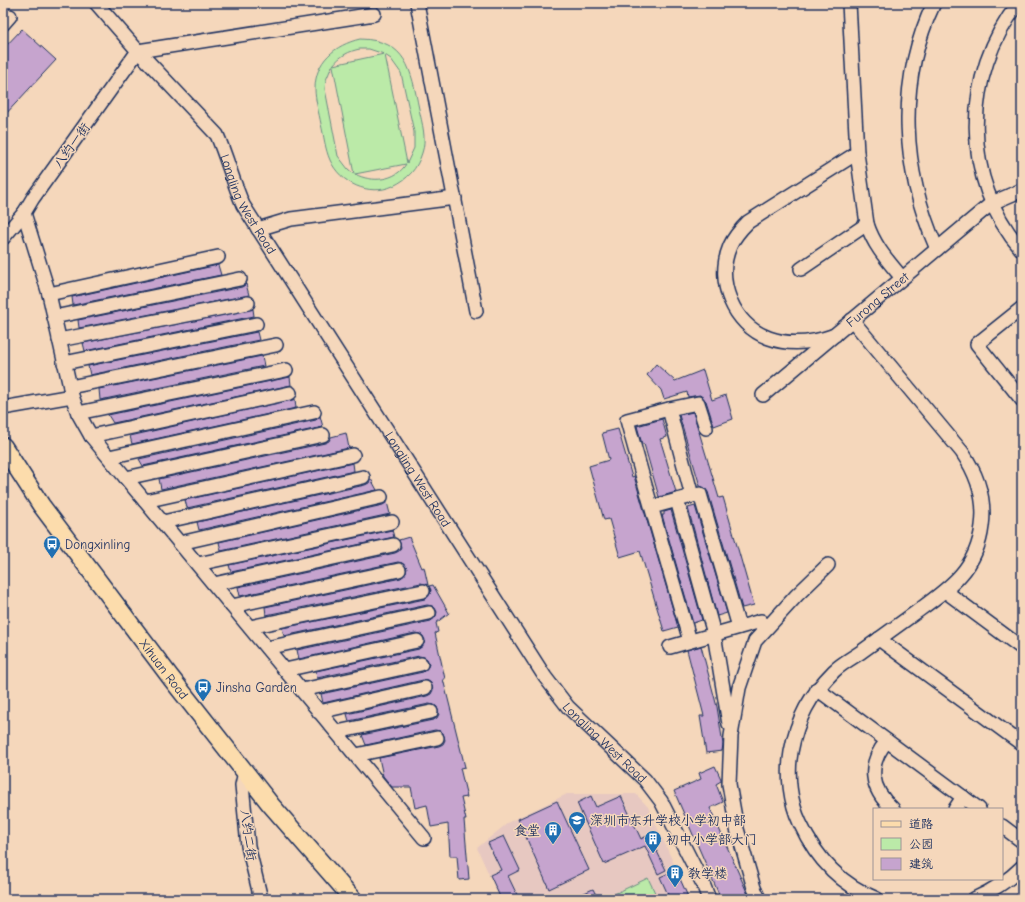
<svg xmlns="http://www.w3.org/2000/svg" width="1025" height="902" font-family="'Comic Neue','LXGW WenKai TC',sans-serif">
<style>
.built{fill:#e7c8c1}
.green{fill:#bbeaa8;stroke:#6b8c83;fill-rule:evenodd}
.building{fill:#c6a4ce;stroke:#1b2f5e}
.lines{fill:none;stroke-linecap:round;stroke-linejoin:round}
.minor-casing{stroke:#1b2f5e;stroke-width:16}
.major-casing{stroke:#1b2f5e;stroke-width:20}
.minor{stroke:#f5d7bb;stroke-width:13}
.major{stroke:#fcdcac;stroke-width:17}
.labels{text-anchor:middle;stroke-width:3;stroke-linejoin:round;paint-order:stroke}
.street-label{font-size:13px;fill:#1b2f5e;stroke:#f5d7bb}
.poi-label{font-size:13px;fill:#1b2f5e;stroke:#f5d7bb;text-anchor:start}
</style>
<rect width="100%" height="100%" fill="#f5d7bb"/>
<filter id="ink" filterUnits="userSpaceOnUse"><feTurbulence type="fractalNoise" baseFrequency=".025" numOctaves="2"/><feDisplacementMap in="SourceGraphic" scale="8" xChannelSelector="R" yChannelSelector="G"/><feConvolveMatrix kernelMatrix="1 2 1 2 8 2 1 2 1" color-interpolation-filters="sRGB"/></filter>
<g filter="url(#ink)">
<path class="built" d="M567 794H636L648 807 690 899H500L477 848 509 822Z"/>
<g class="green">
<path d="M360 39C407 40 411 70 419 109 422 123 427 139 422 153 417 169 408 179 393 186 369 197 340 183 330 160 325 149 324 136 321 124 319 113 315 100 315 89 315 61 335 45 360 39ZM360 49H369L384 54 333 65C340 56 349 51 360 49ZM385 55 391 59 401 73 414 132V148L407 163ZM332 66H333L354 174 348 169 338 156 325 89 326 80ZM406 164C396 181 372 183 355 174Z"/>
<path d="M648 878 658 899H611L610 896Z"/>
</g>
<g class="building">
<path d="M22 29 56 60 3 117V49Z"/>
<path d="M218 265 221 275 73 305 72 297Z"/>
<path d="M246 284 249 295 79 328 78 320 242 287Z"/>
<path d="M253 309 254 316 85 351 83 343Z"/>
<path d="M257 332 259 340 90 375 88 366Z"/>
<path d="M262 356 264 366 100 400 99 389Z"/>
<path d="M656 364 675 381 703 370 712 400 726 395 733 419 714 426 706 401 700 395 688 397 687 392 664 399 661 390 647 375Z"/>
<path d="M290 377 291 385 113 423 108 415Z"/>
<path d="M295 399 296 408 132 444 130 436Z"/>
<path d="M693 412 719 498 723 497 754 605 742 608 708 492 705 488 700 486 679 415Z"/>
<path d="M320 416 323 427 143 466 139 459 316 420Z"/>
<path d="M662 419 667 437 660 439 676 492 659 497 644 444H642L637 426Z"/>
<path d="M618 429 632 477 634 476 678 627 664 631 640 551 620 557 609 519 604 520 589 466 609 460 602 433Z"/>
<path d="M346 433 349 448 161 489 159 479 325 443 329 441 331 437Z"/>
<path d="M353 463 354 471 187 508 185 500Z"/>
<path d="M371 479 377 490 199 530 197 522 365 485 369 483Z"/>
<path d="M387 502 390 514 221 551 219 542 383 505Z"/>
<path d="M695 506 727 613 717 616 688 508Z"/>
<path d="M671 510 702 620 693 623 662 515H664V512Z"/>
<path d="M392 530 394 537 231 572 229 565Z"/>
<path d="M409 537 422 568 424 567 428 585 421 583 266 615 265 607 401 578 406 573 407 568 402 563 398 562 240 596 238 587 395 553 399 551 401 547 399 540Z"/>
<path d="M433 585 449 613 436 623 438 632 435 633 445 679H443L465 767 460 768 467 797 461 798 466 820H464L469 879 459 880 457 856H450L448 824 431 827 427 805 415 808 411 787H392L383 776 379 758 439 746 443 744 445 740 443 733 440 731 435 730 366 745 362 735 433 720 437 718 439 714 437 707 434 705 429 704 349 721 347 714 427 696 431 694 433 690 431 683 428 681 423 680 323 703 321 694 423 672 428 667 429 663 427 659 424 657 419 656 317 678 316 671 419 649 424 644 425 640 423 636 420 634 415 633 299 659 297 650 431 621 436 616 437 612 435 608 432 606 427 605 284 636 282 628 425 599 430 594 431 590 429 586Z"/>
<path d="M701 646 717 707 723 744 722 751 706 753 700 716H704L687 650Z"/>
<path d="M715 766 721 779V781L716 784 723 802 710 808 750 899H721L674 791 701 779 699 773Z"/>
<path d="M591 796 596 807 621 796 641 839 649 835 666 870 658 874 645 846 604 864 577 803Z"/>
<path d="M557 801 589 870 549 889 518 819Z"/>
<path d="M504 836 520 870 508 876 519 899H501L490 875 501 870 488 843Z"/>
<path d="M676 870 689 899H670L660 877Z"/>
<path d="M593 889 598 899H571Z"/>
</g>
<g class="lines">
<defs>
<g id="minor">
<path id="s1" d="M96 3 138 51 217 135C227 158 233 182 243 205L545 677 568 707 645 780 661 801 703 884 709 899"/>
<path d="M417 3 476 311"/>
<path d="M849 3 857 153 867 224C874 246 888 261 902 278"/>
<path d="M934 3C896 83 902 170 937 249"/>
<path d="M1019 3C962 74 961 181 1022 250"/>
<path d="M3 24 10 16"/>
<path d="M138 51 374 14"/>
<path d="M24 213 49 294 72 396 78 413 91 436 424 838"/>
<path d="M258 229 291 219 455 198"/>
<path d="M3 238 24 213 33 198 138 51"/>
<path d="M801 269 867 224"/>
<path d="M49 294 218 257"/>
<path d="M1022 308 977 344 1022 400"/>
<path d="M54 317 240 279"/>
<path d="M852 320 962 452C977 474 986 498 982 526 977 570 948 589 915 613 897 626 879 639 861 652 852 658 841 664 834 671 810 695 797 719 791 752 787 775 790 802 800 823 816 858 841 885 877 899"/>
<path d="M835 335C813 343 791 346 769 338 733 325 715 281 730 246 734 237 741 229 748 222L857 153"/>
<path d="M59 340 248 303"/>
<path d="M64 363 256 324"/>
<path d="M70 387 276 345"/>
<path id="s2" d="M763 395 992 203 1022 190"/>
<path d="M3 408 72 396"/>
<path d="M669 409 698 403 706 428"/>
<path d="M78 413 286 370"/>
<path d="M91 436 290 393"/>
<path d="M109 457 314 412"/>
<path d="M126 478 323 435"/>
<path d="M692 496 700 494 739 627"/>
<path d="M677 500 714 634 729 724"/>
<path d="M145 501 353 455"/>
<path d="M652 507 692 496 669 409 627 420C647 494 669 568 690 641"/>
<path d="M163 522 363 477"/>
<path d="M180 543 381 497"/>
<path d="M198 564 392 522"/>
<path d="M214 584 393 545"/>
<path d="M945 591 1022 648"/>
<path d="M232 606 399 570"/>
<path d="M250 627 423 591"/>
<path d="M879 639 1022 744"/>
<path d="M670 647 761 621"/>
<path d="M267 648 429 613"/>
<path d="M285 670 417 641"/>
<path d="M817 689 979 809"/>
<path d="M302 690 421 664"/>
<path d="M319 712 425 688"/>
<path d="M337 732 431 712"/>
<path d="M887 741C867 764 870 789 893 809"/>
<path d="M356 755 437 738"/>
<path d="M245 772 242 785 248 846 261 899"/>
<path d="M955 809 963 797"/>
<path d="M1002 826 1022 841"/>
<path d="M759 899 754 888 737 829 729 784 731 736 739 688 755 641 797 595 828 565"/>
<path d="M974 899C992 891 1008 881 1022 867"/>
</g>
<g id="major">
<path id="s3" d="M3 446 41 505 171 678 271 805 353 899"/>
</g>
</defs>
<use href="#minor" class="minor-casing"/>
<use href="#major" class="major-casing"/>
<use href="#minor" class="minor"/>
<use href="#major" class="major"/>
</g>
</g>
<defs>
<symbol id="bus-pin" viewBox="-11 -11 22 30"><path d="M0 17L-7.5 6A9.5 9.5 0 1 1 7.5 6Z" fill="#1f6fb2" stroke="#f5d7bb"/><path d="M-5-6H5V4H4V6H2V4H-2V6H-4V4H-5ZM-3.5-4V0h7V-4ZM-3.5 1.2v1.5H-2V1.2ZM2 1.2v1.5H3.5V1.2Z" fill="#fff"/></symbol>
<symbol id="school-pin" viewBox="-11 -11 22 30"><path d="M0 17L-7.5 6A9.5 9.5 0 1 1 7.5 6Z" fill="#1f6fb2" stroke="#f5d7bb"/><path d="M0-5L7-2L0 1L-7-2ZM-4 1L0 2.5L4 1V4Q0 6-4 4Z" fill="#fff"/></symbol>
<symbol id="building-pin" viewBox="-11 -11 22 30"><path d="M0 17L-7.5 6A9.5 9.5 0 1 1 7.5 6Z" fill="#1f6fb2" stroke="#f5d7bb"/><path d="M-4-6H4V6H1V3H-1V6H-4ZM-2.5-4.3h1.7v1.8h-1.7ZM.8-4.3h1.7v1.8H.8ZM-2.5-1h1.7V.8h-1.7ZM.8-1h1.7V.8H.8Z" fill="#fff"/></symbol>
</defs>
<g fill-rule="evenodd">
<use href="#bus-pin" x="42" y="534" width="20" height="27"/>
<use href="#bus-pin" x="193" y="677" width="20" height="27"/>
<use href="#school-pin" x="567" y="810" width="20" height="27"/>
<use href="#building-pin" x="543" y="820" width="20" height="27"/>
<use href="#building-pin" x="643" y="829" width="20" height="27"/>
<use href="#building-pin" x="665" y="863" width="20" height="27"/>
</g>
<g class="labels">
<g class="street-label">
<text transform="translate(71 145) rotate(-54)" y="5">八约一街</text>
<text dy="5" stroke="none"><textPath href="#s1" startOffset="255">Longling West Road</textPath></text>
<text dy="5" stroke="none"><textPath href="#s2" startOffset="149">Furong Street</textPath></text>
<text dy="5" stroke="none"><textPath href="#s1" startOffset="579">Longling West Road</textPath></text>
<text dy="5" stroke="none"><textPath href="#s3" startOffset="275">Xihuan Road</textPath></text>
<text dy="5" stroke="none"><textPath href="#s1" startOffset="903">Longling West Road</textPath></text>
<text transform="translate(249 835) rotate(82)" y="5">八约二街</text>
</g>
<g class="poi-label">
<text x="65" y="549">Dongxinling</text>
<text x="216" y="692">Jinsha Garden</text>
<text x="590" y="825">深圳市东升学校小学初中部</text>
<text x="540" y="835" text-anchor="end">食堂</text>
<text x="666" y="844">初中小学部大门</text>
<text x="688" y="878">教学楼</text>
</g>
</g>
<rect width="1025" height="902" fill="none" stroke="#f5d7bb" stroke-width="16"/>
<rect x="8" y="8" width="1009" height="886" fill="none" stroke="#1b2f5e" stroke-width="1.5" filter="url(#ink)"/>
<rect x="873" y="808" width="130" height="72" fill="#f5d7bb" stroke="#9e9496"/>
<rect x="881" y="821" width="20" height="6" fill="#fcdcac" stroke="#9e9496"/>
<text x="909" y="828" font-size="12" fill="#1b2f5e">道路</text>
<rect x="881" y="838" width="20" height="12" fill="#bbeaa8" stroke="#9e9496"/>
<text x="909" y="848" font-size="12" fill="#1b2f5e">公园</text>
<rect x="881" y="858" width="20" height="12" fill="#c6a4ce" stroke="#9e9496"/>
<text x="909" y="868" font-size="12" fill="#1b2f5e">建筑</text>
</svg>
